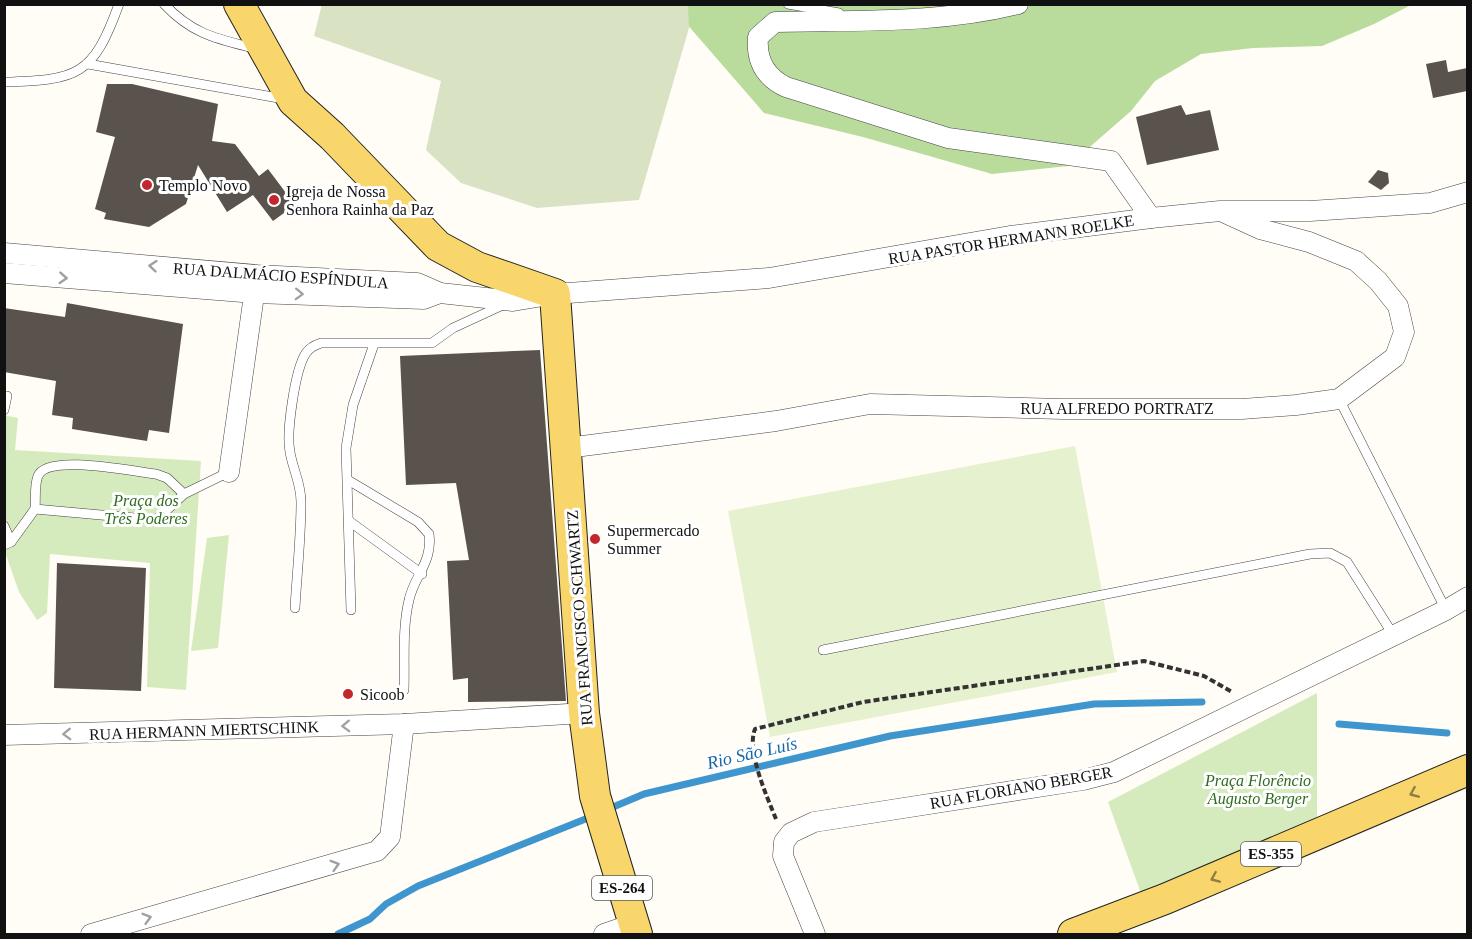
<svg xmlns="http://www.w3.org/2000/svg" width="1472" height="939" font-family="Georgia,serif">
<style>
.green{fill:#d5ebbd}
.forest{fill:#b9dc9c}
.cemetery{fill:#d9e3c4}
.pitch{fill:#e6f2cf}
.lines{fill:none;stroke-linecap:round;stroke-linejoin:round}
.stream{stroke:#3f96cf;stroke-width:7}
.building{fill:#5a524d}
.service-casing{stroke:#444;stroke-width:10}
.minor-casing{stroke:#444;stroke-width:21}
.primary-casing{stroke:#222;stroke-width:32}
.path{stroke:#333;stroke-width:4;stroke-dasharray:6 3;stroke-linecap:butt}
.service{stroke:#fff;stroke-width:9}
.minor{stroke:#fff;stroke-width:20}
.primary{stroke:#f9d66b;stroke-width:30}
.oneway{stroke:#a0a0a0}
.oneway2{stroke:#917d42}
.poi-dot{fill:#c4262e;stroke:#fff;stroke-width:2}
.labels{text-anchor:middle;stroke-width:6;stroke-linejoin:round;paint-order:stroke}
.shield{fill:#fff;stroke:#585858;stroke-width:1.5}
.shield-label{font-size:15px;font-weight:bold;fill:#111}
.poi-label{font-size:16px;fill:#111;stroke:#fff;text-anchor:start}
.street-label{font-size:16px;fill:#111;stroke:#fff}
.park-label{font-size:16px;font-style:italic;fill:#2f6b1f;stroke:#fff}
.water-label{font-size:18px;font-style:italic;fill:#1768a6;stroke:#fff}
</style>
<rect width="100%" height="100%" fill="#fffdf5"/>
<g class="green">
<path d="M4 415 18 418 15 450 201 461 186 690 147 687 150 563 50 554 47 613 37 620 19 592 5 552Z"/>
<path d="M229 535 218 648 191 651 207 538Z"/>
<path d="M1317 693V828L1143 899 1108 802Z"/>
</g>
<path class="forest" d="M678 5H1411L1374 24 1322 46 1253 48 1201 54 1155 81 1131 111 1068 166 992 174 863 137 764 113 679 15Z"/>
<path class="cemetery" d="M322 4 688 5 689 28 639 200 537 208 461 183 426 150 441 81 314 36Z"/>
<path class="pitch" d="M1075 446 1117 672 770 737 728 511Z"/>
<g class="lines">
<g class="stream">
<path d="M1339 724 1447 733"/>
<path d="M606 810 644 794 890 736 1094 704 1202 702"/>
<path d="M338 934 370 919 386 904 418 886 593 816"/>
</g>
</g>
<g class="building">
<path d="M1446 60 1448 72 1467 68V91L1433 98 1426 64Z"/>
<path d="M107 84H132L218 104 212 141 235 144 259 176 268 169 295 205 273 221 253 195 227 212 198 165 186 204 149 227 104 219 106 213 95 209 115 137 96 132Z"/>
<path d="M1181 105 1186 115 1210 110 1219 150 1147 165 1136 117Z"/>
<path d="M1378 170 1388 173 1389 183 1381 190 1368 182Z"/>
<path d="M67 303 183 324 169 433 149 430 147 441 72 429 73 418 52 415 56 381 4 372V308L65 317Z"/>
<path d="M540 350 566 701 468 702V678L453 680 447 561 469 560 456 483 406 485 400 356Z"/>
<path d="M57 563 146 568 141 691 54 688Z"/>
</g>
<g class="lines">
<defs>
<g id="service">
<path d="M164 4C193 35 218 39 257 49"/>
<path d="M788 4 839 13"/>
<path d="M88 64 284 99"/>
<path d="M4 82C78 80 93 76 119 4"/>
<path d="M1339 399 1446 610"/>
<path d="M4 410 7 396"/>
<path d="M348 480 418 522 429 534C433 562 414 576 409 600 402 629 405 661 404 690"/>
<path d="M184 494 156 520 35 509C36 500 34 485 38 476 47 453 135 472 156 474L167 478 184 494 229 472"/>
<path d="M349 521 422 574"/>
<path d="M4 526 11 542"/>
<path d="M4 545 11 542 35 509"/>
<path d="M295 608C297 573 301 537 301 502 301 483 293 470 290 452 286 433 295 369 306 353 310 347 315 345 321 343H432L453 328 505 304"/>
<path d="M351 610 346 448 353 405 374 344"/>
<path d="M823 650 1310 554 1330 553 1347 562 1394 636"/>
</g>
<g id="minor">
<path d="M1018 4C938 24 856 20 775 22L758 37C756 60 765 77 786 87L948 138 1111 161 1151 218"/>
<path d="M4 253 257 275 417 283 440 293 513 301 555 294 769 278 1010 236 1151 218 1220 211H1310L1430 203 1468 192"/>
<path d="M4 273 255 293 424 299 440 293"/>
<path d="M567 448 776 421 870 404 1062 409H1242L1296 405 1339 399 1395 357 1404 332 1398 306 1378 281 1356 261 1309 242 1260 229 1225 213"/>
<path d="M229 472 256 281"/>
<path d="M4 735 404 724 584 713"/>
<path d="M91 934 377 851 390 837 404 724"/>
<path d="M604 934 633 924"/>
<path d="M815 934 783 856 784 842 791 833 814 822 1083 780 1114 772 1446 610 1468 597"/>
</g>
<g id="primary">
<path d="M239 4 293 101 332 136 438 246 477 267 555 294 584 713 595 796 637 934"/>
<path d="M1073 934 1165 899 1468 770"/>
</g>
</defs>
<use href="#service" class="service-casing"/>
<use href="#minor" class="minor-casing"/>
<use href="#primary" class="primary-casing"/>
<path class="path" d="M776 819C767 797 746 750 755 729L863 702 1144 661 1204 676 1232 692"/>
<use href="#service" class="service"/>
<use href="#minor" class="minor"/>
<use href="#primary" class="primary"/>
</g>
<defs><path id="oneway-chevron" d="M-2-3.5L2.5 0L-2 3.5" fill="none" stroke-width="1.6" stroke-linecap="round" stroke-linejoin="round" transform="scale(1.5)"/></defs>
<g class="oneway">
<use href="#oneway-chevron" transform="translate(153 266) rotate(-175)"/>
<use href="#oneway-chevron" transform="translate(63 278) rotate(4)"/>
<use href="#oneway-chevron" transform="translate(299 294) rotate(2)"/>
<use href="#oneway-chevron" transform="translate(346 726) rotate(178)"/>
<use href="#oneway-chevron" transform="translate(67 734) rotate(178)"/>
<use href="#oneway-chevron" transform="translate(335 865) rotate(-16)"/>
<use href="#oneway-chevron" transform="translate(147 918) rotate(-16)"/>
</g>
<g class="oneway2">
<use href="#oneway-chevron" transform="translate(1414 793) rotate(157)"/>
<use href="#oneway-chevron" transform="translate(1215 878) rotate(157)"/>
</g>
<g class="poi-dot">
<circle cx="147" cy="185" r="6"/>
<circle cx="274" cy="200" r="6"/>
<circle cx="595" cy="539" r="6"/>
<circle cx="348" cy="694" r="6"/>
</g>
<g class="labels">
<g class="shield">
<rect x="1241" y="842" width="60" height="24" rx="4.5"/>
<rect x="592" y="876" width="60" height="24" rx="4.5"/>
</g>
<g class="shield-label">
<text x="1271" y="859">ES-355</text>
<text x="622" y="893">ES-264</text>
</g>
<g class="poi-label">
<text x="159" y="191">Templo Novo</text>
<text x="286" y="197">Igreja de Nossa<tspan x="286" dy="18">Senhora Rainha da Paz</tspan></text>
<text x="607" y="536">Supermercado<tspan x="607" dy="18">Summer</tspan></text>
<text x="360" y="700">Sicoob</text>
</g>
<g class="street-label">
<text transform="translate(1011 239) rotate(-9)" y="6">RUA PASTOR HERMANN ROELKE</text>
<text transform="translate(281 275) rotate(4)" y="6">RUA DALMÁCIO ESPÍNDULA</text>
<text x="1117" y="414">RUA ALFREDO PORTRATZ</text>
<text transform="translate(579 618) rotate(-94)" y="6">RUA FRANCISCO SCHWARTZ</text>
<text transform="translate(204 730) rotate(-2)" y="6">RUA HERMANN MIERTSCHINK</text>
<text transform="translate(1021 787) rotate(-10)" y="6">RUA FLORIANO BERGER</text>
</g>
<g class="park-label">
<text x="146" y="506">Praça dos<tspan x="146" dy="18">Três Poderes</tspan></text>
<text x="1258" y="786">Praça Florêncio<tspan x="1258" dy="18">Augusto Berger</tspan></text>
</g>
<g class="water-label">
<text transform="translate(752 753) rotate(-13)" y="6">Rio São Luís</text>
</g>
</g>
<rect width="1472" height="939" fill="none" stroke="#111111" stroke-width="12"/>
</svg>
